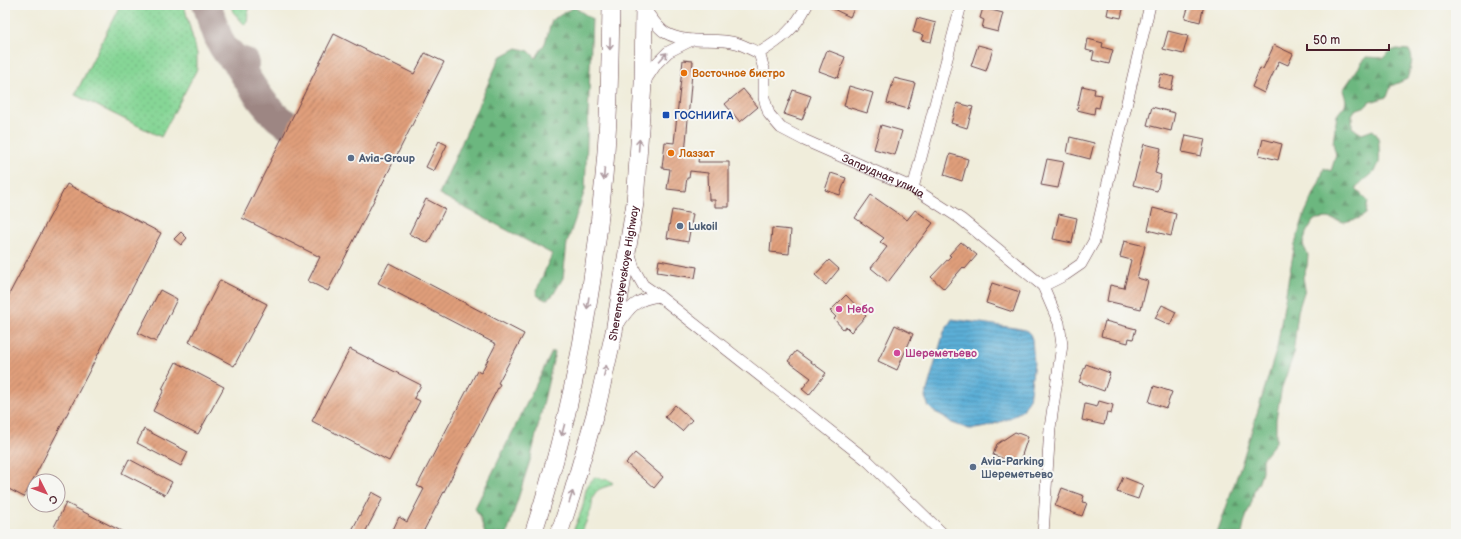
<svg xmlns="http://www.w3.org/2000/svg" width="1461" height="539" font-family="'Balsamiq Sans',sans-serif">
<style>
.grass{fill:url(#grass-dots);stroke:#687a60}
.forest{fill:url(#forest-firs);stroke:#5b6b55}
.water{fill:url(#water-rules);stroke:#526781}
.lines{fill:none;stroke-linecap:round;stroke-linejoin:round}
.taxiway{stroke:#9d8683;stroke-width:29}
.building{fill:url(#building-hatch)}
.street-casing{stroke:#633e45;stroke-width:12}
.primary-casing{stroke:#633e45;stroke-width:18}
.street{stroke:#fff;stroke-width:11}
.primary{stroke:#fff;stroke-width:17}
.oneway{stroke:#ae9aa0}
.food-dot{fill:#e8710a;stroke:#f6f6f2;stroke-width:1.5}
.transit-dot{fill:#1a4fb4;stroke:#f6f6f2;stroke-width:1.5}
.service-dot{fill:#5c6f8a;stroke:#f6f6f2;stroke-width:1.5}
.hotel-dot{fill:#d1479c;stroke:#f6f6f2;stroke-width:1.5}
.labels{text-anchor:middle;stroke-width:4;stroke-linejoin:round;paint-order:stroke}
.food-label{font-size:11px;font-weight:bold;fill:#c56008;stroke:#f6f6f2;text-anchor:start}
.transit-label{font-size:11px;font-weight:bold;fill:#164399;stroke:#f6f6f2;text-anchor:start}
.service-label{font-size:11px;font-weight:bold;fill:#4e5e75;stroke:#f6f6f2;text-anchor:start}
.street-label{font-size:11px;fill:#4a1f2b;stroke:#f6f6f2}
.hotel-label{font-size:11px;font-weight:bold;fill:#b23c85;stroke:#f6f6f2;text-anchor:start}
</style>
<defs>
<pattern id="grass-dots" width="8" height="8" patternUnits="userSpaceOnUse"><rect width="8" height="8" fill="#86d696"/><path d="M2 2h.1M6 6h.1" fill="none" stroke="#75b781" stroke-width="1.8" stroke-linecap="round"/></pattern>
<pattern id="forest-firs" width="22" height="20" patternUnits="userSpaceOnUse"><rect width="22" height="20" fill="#6cb77f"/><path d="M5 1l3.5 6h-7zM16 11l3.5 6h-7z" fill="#5b9468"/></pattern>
<pattern id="water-rules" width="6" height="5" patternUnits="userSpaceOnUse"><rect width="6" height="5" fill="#5bafd7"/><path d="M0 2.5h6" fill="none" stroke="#4d8eaf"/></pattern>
<pattern id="building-hatch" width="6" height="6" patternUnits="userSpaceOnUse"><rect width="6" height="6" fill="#e09f7b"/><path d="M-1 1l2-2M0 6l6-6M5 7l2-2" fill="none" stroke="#b88165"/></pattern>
</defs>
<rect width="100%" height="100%" fill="#f6f6f2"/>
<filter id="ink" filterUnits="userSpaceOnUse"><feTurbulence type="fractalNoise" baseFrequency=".025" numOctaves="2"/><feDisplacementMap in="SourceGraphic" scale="8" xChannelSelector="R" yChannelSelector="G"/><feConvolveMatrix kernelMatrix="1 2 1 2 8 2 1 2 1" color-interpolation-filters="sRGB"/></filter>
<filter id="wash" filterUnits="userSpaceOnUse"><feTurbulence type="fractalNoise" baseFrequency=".012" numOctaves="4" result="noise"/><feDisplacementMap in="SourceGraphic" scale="16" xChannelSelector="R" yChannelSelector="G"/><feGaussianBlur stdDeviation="0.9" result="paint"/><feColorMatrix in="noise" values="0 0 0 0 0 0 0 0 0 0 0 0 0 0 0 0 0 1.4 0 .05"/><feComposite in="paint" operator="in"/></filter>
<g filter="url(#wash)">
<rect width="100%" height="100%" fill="#f0eddb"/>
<g class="grass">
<path d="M120 5H184L197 54V69L161 137 75 95Z"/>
<path d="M231 5H249L247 23 245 25 233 12Z"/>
<path d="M595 477 609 480 613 483C608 488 601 486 596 492 591 497 593 504 591 510 588 518 584 526 581 534H572C575 526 579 518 582 509 586 496 583 487 595 477Z"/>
</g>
<g class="forest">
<path d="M574 7 592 19 585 190 567 243 563 278 553 295 546 300 538 296 536 292 552 254 439 194 500 57 517 48 529 51 536 58 545 43 552 20Z"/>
<path d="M1397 49 1409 50C1415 60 1410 68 1407 79L1391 86 1387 97 1370 102 1366 106 1355 110 1352 115V127L1357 131 1362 134 1373 130C1378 135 1379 140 1379 147 1379 152 1380 159 1379 163 1375 175 1361 179 1356 189L1368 201 1366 214 1360 218 1344 222 1328 218 1316 219 1313 221 1306 233 1303 245 1308 255 1307 266 1303 277 1305 289 1298 311 1293 356 1282 387 1276 419V442L1262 459V471L1259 482 1254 491 1252 501 1244 523 1242 534H1217L1243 459 1277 348 1287 287 1295 244 1305 213 1319 183 1324 168 1331 171 1336 155 1333 143 1337 115 1345 105 1346 100 1343 90 1366 57 1383 58 1391 51Z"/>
<path d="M552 352H555L531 457 507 534H485L481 520 475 508Z"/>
</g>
<path class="water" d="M952 319 1015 328 1026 330 1030 334 1032 339 1034 363 1029 400 1023 410 1008 419 986 427 975 429H969L952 423 943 416 933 411 929 407 925 397 944 332Z"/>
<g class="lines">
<g class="taxiway">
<path d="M207 5C212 19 220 51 233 58 237 60 241 61 245 62"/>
<path d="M231 54C245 74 267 116 289 125"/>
</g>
</g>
<g id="blocks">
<g class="building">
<path d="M825 5H856L850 17Z"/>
<path d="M1109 5H1124L1121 18 1107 15Z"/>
<path d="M1189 5H1204L1200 22 1185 18Z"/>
<path d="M983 8 1003 13 998 32 982 28 984 20 980 18Z"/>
<path d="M917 18 936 23 931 42 921 40 923 35 913 32Z"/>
<path d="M1168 31 1188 36 1183 54 1163 49Z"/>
<path d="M334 34 414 74 425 53 444 62 328 291 308 281 320 257 242 218Z"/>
<path d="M1088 39 1103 43 1102 47 1113 50 1109 64 1092 60 1094 52 1086 50Z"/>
<path d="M978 45 993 49 986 71 971 66Z"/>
<path d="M1274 45 1293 54 1288 65 1279 61 1264 93 1252 87 1260 68 1263 69Z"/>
<path d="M827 50 845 57 838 78 819 71Z"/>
<path d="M683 60 693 61 685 154 699 155 698 162H729V207H715V200H709L708 173 690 171 689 178H687L685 191 667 189 670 169 662 168 665 142 674 143Z"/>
<path d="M1161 74 1174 77 1171 90 1158 87Z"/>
<path d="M894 78 915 83 908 109 887 103Z"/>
<path d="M849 86 873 93 867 113 844 106Z"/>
<path d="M1082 86 1095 89 1094 94 1102 95 1099 108 1095 107 1094 114 1077 110Z"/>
<path d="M743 89 758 107 740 122 725 104Z"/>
<path d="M793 90 811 96 802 120 784 114Z"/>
<path d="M957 103 973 107 967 128 951 123Z"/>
<path d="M1152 107 1175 113 1171 131 1147 125Z"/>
<path d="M881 125 902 131 895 155 874 149Z"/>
<path d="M1186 135 1205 139 1201 156 1182 152Z"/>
<path d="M1070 137 1094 143 1090 159 1067 153Z"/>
<path d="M1263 139 1282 144 1278 160 1259 155Z"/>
<path d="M439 141 447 145 434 171 426 167Z"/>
<path d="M1144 144 1161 148 1155 173 1161 175 1157 191 1133 185Z"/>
<path d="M950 154 968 159 962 181 944 175Z"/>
<path d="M1047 159 1064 162 1058 188 1041 185Z"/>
<path d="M831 173 846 178 840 195 825 190Z"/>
<path d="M67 184 161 233 24 497 5 487V302Z"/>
<path d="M871 195 907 220 915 210 933 223 888 282 871 268 887 247 880 242 884 238 855 218Z"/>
<path d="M426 199 445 209 428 243 409 234Z"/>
<path d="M1153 208 1176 214 1171 236 1148 230Z"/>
<path d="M672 210 693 214 688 242 667 238Z"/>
<path d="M1059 214 1077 218 1072 243 1053 239Z"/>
<path d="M772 228 791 230 789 254 770 252Z"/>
<path d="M181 232 187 238 181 245 174 239Z"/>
<path d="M1124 241 1145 246 1137 278 1148 281 1141 309 1107 301 1110 285 1124 288 1131 260 1120 257Z"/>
<path d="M961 242 977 255 965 269 963 267 944 289 931 277 951 256 949 255Z"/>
<path d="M659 260 697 267 695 278 657 272Z"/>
<path d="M829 260 839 269 826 285 815 275Z"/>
<path d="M389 263 524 334 498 383 500 384 422 534H391L399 517 407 522 424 489 417 486 477 371 481 373 496 344 378 283Z"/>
<path d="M220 280 267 304 234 366 189 342Z"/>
<path d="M992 283 1020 292 1013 312 986 303Z"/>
<path d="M160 290 177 299 156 342 138 333Z"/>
<path d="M846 295 866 316 851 332 846 327 843 329 834 319 836 317 830 311Z"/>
<path d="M1162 305 1176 312 1170 325 1155 318Z"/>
<path d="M1105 321 1136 329 1133 339 1129 338 1128 343 1101 336Z"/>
<path d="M895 325 913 334 897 370 878 361Z"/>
<path d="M350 349 421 385 414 398 420 401 389 461 312 421Z"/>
<path d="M796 351 826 373 809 395 802 389 811 378 788 361Z"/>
<path d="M176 362 224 387 198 434 153 411 164 390 162 389Z"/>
<path d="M1086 364 1110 373 1104 391 1079 382Z"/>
<path d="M1154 386 1172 392 1166 408 1149 402Z"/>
<path d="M1099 401 1113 405 1111 414 1107 412 1104 425 1082 420 1085 404 1097 407Z"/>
<path d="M675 405 692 420 682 431 665 417Z"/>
<path d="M144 429 188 452 181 466 137 443Z"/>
<path d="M1015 432 1028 437 1019 464 993 455 997 444Z"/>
<path d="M635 453 663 477 654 488 626 463Z"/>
<path d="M129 459 172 482 165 495 122 473Z"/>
<path d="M1123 477 1143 485 1138 499 1117 492Z"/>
<path d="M1062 488 1084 496 1082 502 1087 503 1082 516 1055 506Z"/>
<path d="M372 492 383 498 364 534H350Z"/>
<path d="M66 503 127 534H69L54 527Z"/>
</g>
</g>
</g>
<g filter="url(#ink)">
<use href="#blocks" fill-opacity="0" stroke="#633e45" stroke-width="1"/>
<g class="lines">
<defs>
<g id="street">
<path d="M644 8C651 17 657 28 666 33 688 45 714 37 736 43 744 45 752 50 759 53"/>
<path id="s1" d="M759 53 764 69V98L769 114 781 128 804 140 913 188 961 219 1043 286 1059 323 1062 345 1050 428 1043 534"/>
<path d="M759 53C782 39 795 29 807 5"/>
<path d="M643 84 657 63 668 52 692 40"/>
<path d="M913 188 961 5"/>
<path d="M630 254 634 269 643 285 659 296 868 461 943 534"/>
<path d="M1043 286 1065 275 1081 264 1094 241 1150 5"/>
<path d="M618 325C630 306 637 299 659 296"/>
</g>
<g id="primary">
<path d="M533 534C569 424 591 311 602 196 609 133 610 69 611 5"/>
<path id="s2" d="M559 534 572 494 597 407 614 332 635 203 643 84 644 5"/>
</g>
</defs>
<use href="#street" class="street-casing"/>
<use href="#primary" class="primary-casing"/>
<use href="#street" class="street"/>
<use href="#primary" class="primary"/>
</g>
<defs><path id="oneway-shaft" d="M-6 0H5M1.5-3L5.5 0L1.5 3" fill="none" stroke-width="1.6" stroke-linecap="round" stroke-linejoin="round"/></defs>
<g class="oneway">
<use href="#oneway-shaft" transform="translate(610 44) rotate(91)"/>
<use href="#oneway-shaft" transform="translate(663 57) rotate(-48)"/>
<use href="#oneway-shaft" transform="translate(639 145) rotate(-86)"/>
<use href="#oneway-shaft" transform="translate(604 174) rotate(94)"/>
<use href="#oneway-shaft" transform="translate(588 303) rotate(98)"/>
<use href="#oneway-shaft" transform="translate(605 371) rotate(-77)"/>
<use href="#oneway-shaft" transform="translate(563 430) rotate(105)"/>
<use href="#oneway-shaft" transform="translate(571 497) rotate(-72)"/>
</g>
</g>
<g class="food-dot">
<circle cx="684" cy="73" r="4"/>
<circle cx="671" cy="153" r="4"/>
</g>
<rect class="transit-dot" x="662" y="111" width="8" height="8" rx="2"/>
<g class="service-dot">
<circle cx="351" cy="158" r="4"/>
<circle cx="680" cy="226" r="4"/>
<circle cx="973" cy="467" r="4"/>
</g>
<g class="hotel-dot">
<circle cx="839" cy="309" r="4"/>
<circle cx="897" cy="353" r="4"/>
</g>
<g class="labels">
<g class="food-label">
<text x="692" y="77">Восточное бистро</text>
<text x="679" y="157">Лаззат</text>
</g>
<g class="transit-label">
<text x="674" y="119">ГОСНИИГА</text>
</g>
<g class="service-label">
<text x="359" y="162">Avia-Group</text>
<text x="688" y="230">Lukoil</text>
<text x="981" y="465">Avia-Parking<tspan x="981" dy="13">Шереметьево</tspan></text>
</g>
<g class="street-label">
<text dy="4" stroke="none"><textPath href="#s1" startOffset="194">Запрудная улица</textPath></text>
<text dy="4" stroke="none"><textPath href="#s2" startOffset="269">Sheremetyevskoye Highway</textPath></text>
</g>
<g class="hotel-label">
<text x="847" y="313">Небо</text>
<text x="905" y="357">Шереметьево</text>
</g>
</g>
<rect width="1461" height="539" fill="none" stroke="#f6f6f2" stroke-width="20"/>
<g transform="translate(46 493) rotate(132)"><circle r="19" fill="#f6f6f2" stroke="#b1a0a2"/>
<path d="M0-3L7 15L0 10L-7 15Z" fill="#d1495b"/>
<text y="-6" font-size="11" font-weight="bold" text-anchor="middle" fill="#4a1f2b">С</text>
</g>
<path d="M1307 44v6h82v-6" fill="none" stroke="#4a1f2b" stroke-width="2"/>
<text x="1313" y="44" font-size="12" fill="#4a1f2b" stroke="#f6f6f2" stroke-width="3" paint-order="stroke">50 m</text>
</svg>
